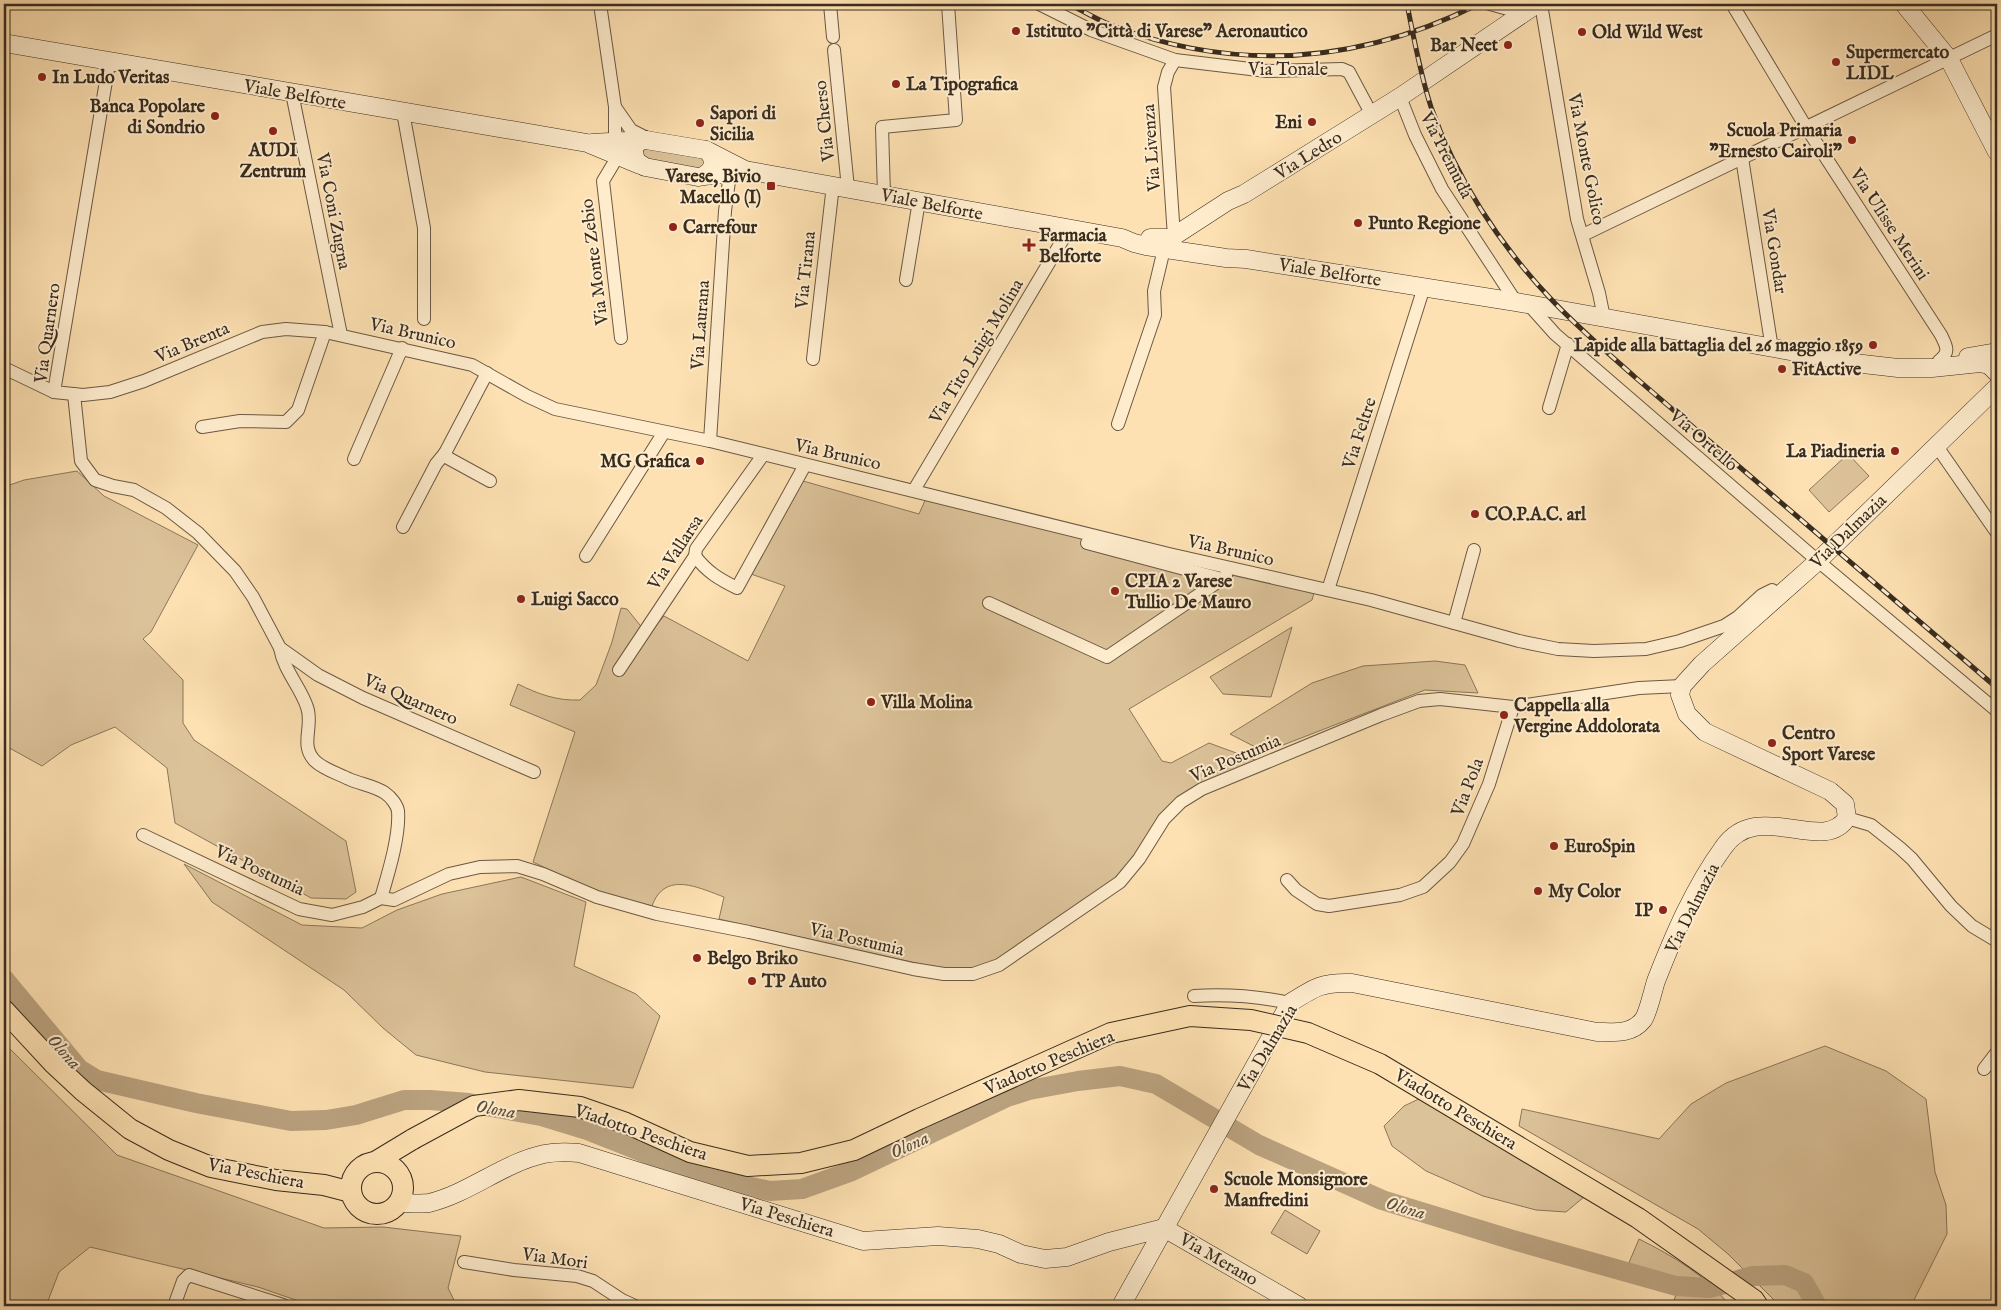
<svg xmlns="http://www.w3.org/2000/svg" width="2001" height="1310" font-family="'IM FELL English',serif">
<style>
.green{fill:#dcc299;stroke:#8a775c}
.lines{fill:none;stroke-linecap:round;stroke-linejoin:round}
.river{stroke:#bba380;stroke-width:20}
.street-casing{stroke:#6a5944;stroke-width:14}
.secondary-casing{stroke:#382c1f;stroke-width:19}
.primary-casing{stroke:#382c1f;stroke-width:22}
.street{stroke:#feeccd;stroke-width:12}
.secondary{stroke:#feeccd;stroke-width:18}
.primary{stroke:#fee1b2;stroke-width:20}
.rail-casing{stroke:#382c1f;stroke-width:5}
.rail{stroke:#feeccd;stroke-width:3;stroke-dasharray:9;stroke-linecap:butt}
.primary-bridge-casing{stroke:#382c1f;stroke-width:22;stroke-linecap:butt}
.primary-bridge{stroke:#fee1b2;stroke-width:20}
.poi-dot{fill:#8f2418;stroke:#feeccd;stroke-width:2}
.labels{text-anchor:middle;stroke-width:4;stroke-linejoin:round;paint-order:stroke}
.poi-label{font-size:18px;font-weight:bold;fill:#382c1f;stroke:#feeccd;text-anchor:start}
.street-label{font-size:18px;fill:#382c1f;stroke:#feeccd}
.water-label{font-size:19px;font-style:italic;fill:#5f503c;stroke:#feeccd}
</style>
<rect width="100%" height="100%" fill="#fee1b2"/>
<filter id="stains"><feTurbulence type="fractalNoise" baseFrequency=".004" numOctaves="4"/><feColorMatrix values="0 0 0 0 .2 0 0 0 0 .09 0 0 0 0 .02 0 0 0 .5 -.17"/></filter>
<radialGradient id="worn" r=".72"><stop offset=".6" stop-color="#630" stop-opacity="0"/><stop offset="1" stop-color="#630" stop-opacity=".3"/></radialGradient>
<g class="green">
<path d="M646 146 702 156 707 163 700 170 643 159 641 149Z"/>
<path d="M1848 454 1869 476 1829 512 1809 490Z"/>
<path d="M77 471 104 496 198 545 151 632 143 639 183 680V723L194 740 346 841 356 892 346 899 311 898 175 823 167 768 115 727 71 745 42 766 4 745V487L24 480Z"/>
<path d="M803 481 919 514 927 496 1314 593 1312 600 1129 709 1162 761 1171 763 1209 743 1258 761 1197 786 1118 878 996 962 973 969H943L719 919 724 897C699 888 665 870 652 906L598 893 533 862 575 732 510 705 518 684C538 694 557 701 580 700L596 685 612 642 621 608 627 609 648 635 664 616 748 661 785 586 751 574Z"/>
<path d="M1292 627 1271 697 1223 694 1210 677Z"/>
<path d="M1435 661 1465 665 1478 693 1425 690 1265 752 1230 734 1312 683 1363 666Z"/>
<path d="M184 864 302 925 362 928 397 910 442 894 521 877 586 902 574 966 636 994 660 1016 633 1088 485 1072 416 1055 383 1028 344 990 212 902Z"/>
<path d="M4 1043 117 1155 324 1228 383 1227 461 1236 448 1288 457 1306H313L258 1287 90 1247 59 1272 46 1306H4Z"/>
<path d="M1825 1046 1886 1071 1926 1099 1935 1172 1946 1205 1947 1234 1911 1306H1780L1728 1254 1698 1229 1519 1126 1522 1109 1659 1139 1691 1104 1726 1083Z"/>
<path d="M1423 1097 1584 1197 1566 1212 1536 1210 1483 1196 1426 1171 1392 1146 1384 1126 1404 1106Z"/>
<path d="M1285 1210 1320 1231 1307 1254 1271 1233Z"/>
<path d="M1639 1239C1673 1256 1707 1276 1730 1306H1672L1677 1292 1625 1272Z"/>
</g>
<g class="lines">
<path class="river" d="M4 979 79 1069 97 1080 196 1103 291 1121 326 1120 356 1115 404 1100H430L469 1103 541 1116 587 1130 708 1178 770 1191 802 1189 852 1171 1007 1097 1029 1090 1078 1081 1120 1076 1156 1084 1259 1145 1382 1200 1513 1240 1676 1286 1709 1288 1753 1276 1785 1275 1804 1283 1817 1306"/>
<defs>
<g id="street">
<path d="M600 4 615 107V132L622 149"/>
<path d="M830 4 833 37"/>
<path d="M1039 4 1091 30 1175 60 1267 71 1342 69 1349 72 1372 115"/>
<path d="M1490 4 1522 13"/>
<path d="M1541 4 1577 219 1599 293 1604 318"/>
<path d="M1732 4 1806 127 1941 335C1947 347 1950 352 1939 361"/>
<path d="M834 50 848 188"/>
<path d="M109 63 54 392 83 395 110 392 144 381 262 332 286 329 325 332 472 365 527 396 555 409 710 441 1169 554 1371 600 1519 641 1558 649 1594 651 1646 649 1680 641 1724 626 1738 617 1762 595 1772 590 1780 595"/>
<path d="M292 93 341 335"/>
<path d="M1400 97 1415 135 1442 189 1516 302"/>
<path d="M615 107 631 130 649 139"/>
<path d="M403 112 424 228V319"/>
<path d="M618 156 603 181 621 338"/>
<path d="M1742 158 1772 349"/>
<path d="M884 195 882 127 956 120 948 4"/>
<path d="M1583 235 1997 35"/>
<path d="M1174 237 1164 87 1168 72 1175 60"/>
<path d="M906 280 919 201"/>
<path d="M1530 306 1555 334 1818 561 1997 711"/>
<path d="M813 359 833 185"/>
<path d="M4 368 54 392"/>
<path d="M487 373 445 453 448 458 490 481"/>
<path d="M74 394 81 461 95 480 113 486 134 490 166 508 198 533 235 571 253 597 280 648 318 675 363 698 534 772"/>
<path d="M1549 408 1568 344"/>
<path d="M1118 424 1155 315 1154 291 1164 249"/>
<path d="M202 427 240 421 286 422 298 410 325 332"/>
<path d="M710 441 725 211 729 181 724 165"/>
<path d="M1936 445 1997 533"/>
<path d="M354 459 402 348"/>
<path d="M914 490 1069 229"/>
<path d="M403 527 436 464 445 453"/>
<path d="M1087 543 1222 579 1226 576"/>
<path d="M586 556 664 432"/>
<path d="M695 556C707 572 719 579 737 588L805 465"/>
<path d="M1328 590 1424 287"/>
<path d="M989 603 1107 657 1222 579"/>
<path d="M1454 623 1474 550"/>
<path d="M280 648C284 671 300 686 307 707 314 726 299 745 315 761 323 769 339 774 349 779 360 784 375 786 385 793 391 797 397 805 398 811 400 836 388 874 381 898"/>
<path d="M619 670 695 556 696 549 763 455"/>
<path d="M1847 818 1871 825 1900 848 1912 859 1951 906 1972 926 1997 941"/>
<path d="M143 835 299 909 332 915 363 907 381 898 394 900 449 874 480 867 517 866 543 874 597 897 657 914 749 932 913 969 944 974H973L999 965 1120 882 1139 859 1164 819 1181 802 1202 789 1381 715 1419 701 1440 699 1513 707 1639 688 1682 686"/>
<path d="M1287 880 1296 890 1317 904 1329 906 1400 895 1423 887 1450 862 1463 844 1489 784 1513 707"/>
<path d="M1194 996C1227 994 1257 996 1290 1003"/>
<path d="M1984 1069 1997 1052"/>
<path d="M464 1262 514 1270 577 1276 593 1281 622 1300 635 1306"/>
<path d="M174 1306 183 1281 189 1275 283 1305 282 1306"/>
</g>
<g id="secondary">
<path d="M1904 4 1949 59 1997 152"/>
<path d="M4 43 587 143 640 165"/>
<path d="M592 143 646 140"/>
<path d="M706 150 745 170 1122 238 1134 243 1146 246 1226 258 1246 259 1516 302 1863 364 1898 368H1932L1980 363 1989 365 1997 373"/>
<path d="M703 176C715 169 716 159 706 150L646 140H641L633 148 636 161 645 167 698 177C714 175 730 173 745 170"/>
<path d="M1150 238H1171L1228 201 1244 194 1400 97 1537 4"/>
<path d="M1968 357 1997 352"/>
<path d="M398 1203C407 1203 421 1204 429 1203 470 1193 503 1163 544 1154 555 1152 567 1152 579 1153L863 1241 938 1236 978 1239 999 1244 1021 1254 1045 1259 1067 1257 1109 1242 1164 1228"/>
<path d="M1164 1228 1299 1306"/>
<path d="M1121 1306 1290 1003C1315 987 1322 982 1352 983L1597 1032C1613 1032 1631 1035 1643 1020 1648 1014 1653 990 1656 981 1674 935 1694 888 1723 848 1758 797 1822 856 1847 818L1845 804 1830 791 1705 732 1687 714 1680 695 1682 686 1702 664 1818 561 1997 387"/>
</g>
<g id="primary">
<path d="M4 1010 54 1064 83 1091 130 1129 169 1150 211 1167 276 1180 324 1185 351 1192"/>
<path d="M375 1162 413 1139"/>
<circle cx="377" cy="1188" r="26"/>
</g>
</defs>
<use href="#street" class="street-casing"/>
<use href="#secondary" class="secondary-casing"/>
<use href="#primary" class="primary-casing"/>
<use href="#street" class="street"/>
<use href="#secondary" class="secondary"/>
<use href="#primary" class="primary"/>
<defs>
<g id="rail">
<path d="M1068 4C1084 11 1099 21 1116 27 1240 73 1361 63 1479 4"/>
<path d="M1407 4C1414 39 1420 73 1431 107 1456 178 1499 244 1550 298 1577 327 1607 352 1636 378L1997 688"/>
</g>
</defs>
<use href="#rail" class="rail-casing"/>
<use href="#rail" class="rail"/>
<defs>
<path id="primary-bridge" d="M413 1139 474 1106 519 1100 580 1107 626 1123 690 1152 748 1166 801 1163 854 1150 919 1119 1111 1033 1190 1016 1251 1020 1308 1033 1380 1064 1638 1218 1754 1300 1758 1306"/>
</defs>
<use href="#primary-bridge" class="primary-bridge-casing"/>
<use href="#primary-bridge" class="primary-bridge"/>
</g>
<g class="poi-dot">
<circle cx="1016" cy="31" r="5"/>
<circle cx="1582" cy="32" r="5"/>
<circle cx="1508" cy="45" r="5"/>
<circle cx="1836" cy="62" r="5"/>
<circle cx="42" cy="77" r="5"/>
<circle cx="896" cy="84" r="5"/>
<circle cx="215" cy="116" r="5"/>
<circle cx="1312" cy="122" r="5"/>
<circle cx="700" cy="123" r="5"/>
<circle cx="273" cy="131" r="5"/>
<circle cx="1852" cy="140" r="5"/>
<rect x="766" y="181" width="10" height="10" rx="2.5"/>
<circle cx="1358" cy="223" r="5"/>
<circle cx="673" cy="227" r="5"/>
<path d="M1026.5 237.5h5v5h5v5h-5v5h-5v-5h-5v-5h5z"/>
<circle cx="1873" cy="345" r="5"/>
<circle cx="1782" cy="369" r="5"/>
<circle cx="1895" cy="451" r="5"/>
<circle cx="700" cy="461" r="5"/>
<circle cx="1475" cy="514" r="5"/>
<circle cx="1115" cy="591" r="5"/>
<circle cx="521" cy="599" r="5"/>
<circle cx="871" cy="702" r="5"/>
<circle cx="1504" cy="715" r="5"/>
<circle cx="1772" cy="743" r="5"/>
<circle cx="1554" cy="846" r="5"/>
<circle cx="1538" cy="891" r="5"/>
<circle cx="1663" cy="910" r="5"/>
<circle cx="697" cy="958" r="5"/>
<circle cx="752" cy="981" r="5"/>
<circle cx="1214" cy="1189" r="5"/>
</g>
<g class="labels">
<g class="poi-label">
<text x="1026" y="37">Istituto "Città di Varese" Aeronautico</text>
<text x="1592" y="38">Old Wild West</text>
<text x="1498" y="51" text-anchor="end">Bar Neet</text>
<text x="1846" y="58">Supermercato<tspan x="1846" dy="21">LIDL</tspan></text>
<text x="52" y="83">In Ludo Veritas</text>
<text x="906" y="90">La Tipografica</text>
<text x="205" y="112" text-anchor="end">Banca Popolare<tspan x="205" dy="21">di Sondrio</tspan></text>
<text x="710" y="119">Sapori di<tspan x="710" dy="21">Sicilia</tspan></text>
<text x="1302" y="128" text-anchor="end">Eni</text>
<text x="1842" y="136" text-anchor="end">Scuola Primaria<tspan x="1842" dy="21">"Ernesto Cairoli"</tspan></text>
<text x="273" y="156" text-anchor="middle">AUDI<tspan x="273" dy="21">Zentrum</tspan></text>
<text x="761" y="182" text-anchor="end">Varese, Bivio<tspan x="761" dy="21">Macello (I)</tspan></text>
<text x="1368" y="229">Punto Regione</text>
<text x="683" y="233">Carrefour</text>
<text x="1039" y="241">Farmacia<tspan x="1039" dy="21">Belforte</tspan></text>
<text x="1863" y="351" text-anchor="end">Lapide alla battaglia del 26 maggio 1859</text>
<text x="1792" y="375">FitActive</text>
<text x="1885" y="457" text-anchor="end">La Piadineria</text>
<text x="690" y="467" text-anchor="end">MG Grafica</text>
<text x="1485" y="520">CO.P.A.C. arl</text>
<text x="1125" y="587">CPIA 2 Varese<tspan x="1125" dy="21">Tullio De Mauro</tspan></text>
<text x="531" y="605">Luigi Sacco</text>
<text x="881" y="708">Villa Molina</text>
<text x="1514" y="711">Cappella alla<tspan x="1514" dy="21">Vergine Addolorata</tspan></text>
<text x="1782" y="739">Centro<tspan x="1782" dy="21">Sport Varese</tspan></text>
<text x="1564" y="852">EuroSpin</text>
<text x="1548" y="897">My Color</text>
<text x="1653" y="916" text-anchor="end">IP</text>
<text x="707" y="964">Belgo Briko</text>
<text x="762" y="987">TP Auto</text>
<text x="1224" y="1185">Scuole Monsignore<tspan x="1224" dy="21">Manfredini</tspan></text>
</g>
<g class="street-label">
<text x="1288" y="75">Via Tonale</text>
<text transform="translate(295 94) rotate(10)" y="6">Viale Belforte</text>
<text transform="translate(824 121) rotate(-96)" y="6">Via Cherso</text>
<text transform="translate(1151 148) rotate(-94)" y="6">Via Livenza</text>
<text transform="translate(1308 155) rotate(-32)" y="6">Via Ledro</text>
<text transform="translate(1447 155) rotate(63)" y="6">Via Premuda</text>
<text transform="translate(1587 159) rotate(79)" y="6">Via Monte Golico</text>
<text transform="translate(932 204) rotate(11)" y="6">Viale Belforte</text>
<text transform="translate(334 211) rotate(79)" y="6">Via Coni Zugna</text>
<text transform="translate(1890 224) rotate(57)" y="6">Via Ulisse Merini</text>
<text transform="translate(1775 251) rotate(81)" y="6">Via Gondar</text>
<text transform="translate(594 262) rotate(-97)" y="6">Via Monte Zebio</text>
<text transform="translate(805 270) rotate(-84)" y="6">Via Tirana</text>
<text transform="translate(1330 272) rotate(9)" y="6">Viale Belforte</text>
<text transform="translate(700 325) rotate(-86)" y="6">Via Laurana</text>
<text transform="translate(47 333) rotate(-82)" y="6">Via Quarnero</text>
<text transform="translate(413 333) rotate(13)" y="6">Via Brunico</text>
<text transform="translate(192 342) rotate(-23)" y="6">Via Brenta</text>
<text transform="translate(976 351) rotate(-59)" y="6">Via Tito Luigi Molina</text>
<text transform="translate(1359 433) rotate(-72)" y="6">Via Feltre</text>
<text transform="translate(1704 440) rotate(41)" y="6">Via Ortello</text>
<text transform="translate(838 454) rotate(13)" y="6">Via Brunico</text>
<text transform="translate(1848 531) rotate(-44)" y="6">Via Dalmazia</text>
<text transform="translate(1231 550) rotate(13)" y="6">Via Brunico</text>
<text transform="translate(675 552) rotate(-57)" y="6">Via Vallarsa</text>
<text transform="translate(411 699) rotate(24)" y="6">Via Quarnero</text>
<text transform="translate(1235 758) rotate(-23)" y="6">Via Postumia</text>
<text transform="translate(1467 787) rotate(-69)" y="6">Via Pola</text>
<text transform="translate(260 870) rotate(25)" y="6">Via Postumia</text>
<text transform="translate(1692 908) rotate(-63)" y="6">Via Dalmazia</text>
<text transform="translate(857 939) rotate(13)" y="6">Via Postumia</text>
<text transform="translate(1267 1048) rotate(-59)" y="6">Via Dalmazia</text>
<text transform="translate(1049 1062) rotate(-23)" y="6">Viadotto Peschiera</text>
<text transform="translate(1456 1109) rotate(31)" y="6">Viadotto Peschiera</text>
<text transform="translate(641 1132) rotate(19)" y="6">Viadotto Peschiera</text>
<text transform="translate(256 1173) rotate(11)" y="6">Via Peschiera</text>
<text transform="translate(787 1217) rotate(17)" y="6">Via Peschiera</text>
<text transform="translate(555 1258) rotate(8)" y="6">Via Mori</text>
<text transform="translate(1219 1259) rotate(30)" y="6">Via Merano</text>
</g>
<g class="water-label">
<text transform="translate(65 1051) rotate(48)" y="7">Olona</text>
<text transform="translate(496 1108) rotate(10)" y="7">Olona</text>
<text transform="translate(909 1144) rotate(-25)" y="7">Olona</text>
<text transform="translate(1406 1207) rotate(17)" y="7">Olona</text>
</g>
</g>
<rect width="2001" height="1310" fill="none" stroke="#fee1b2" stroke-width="20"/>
<rect x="5" y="5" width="1991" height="1300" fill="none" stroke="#382c1f" stroke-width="2.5"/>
<rect x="10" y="10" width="1981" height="1290" fill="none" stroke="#382c1f"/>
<rect width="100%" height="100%" filter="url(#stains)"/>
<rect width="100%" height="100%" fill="url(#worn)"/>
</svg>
